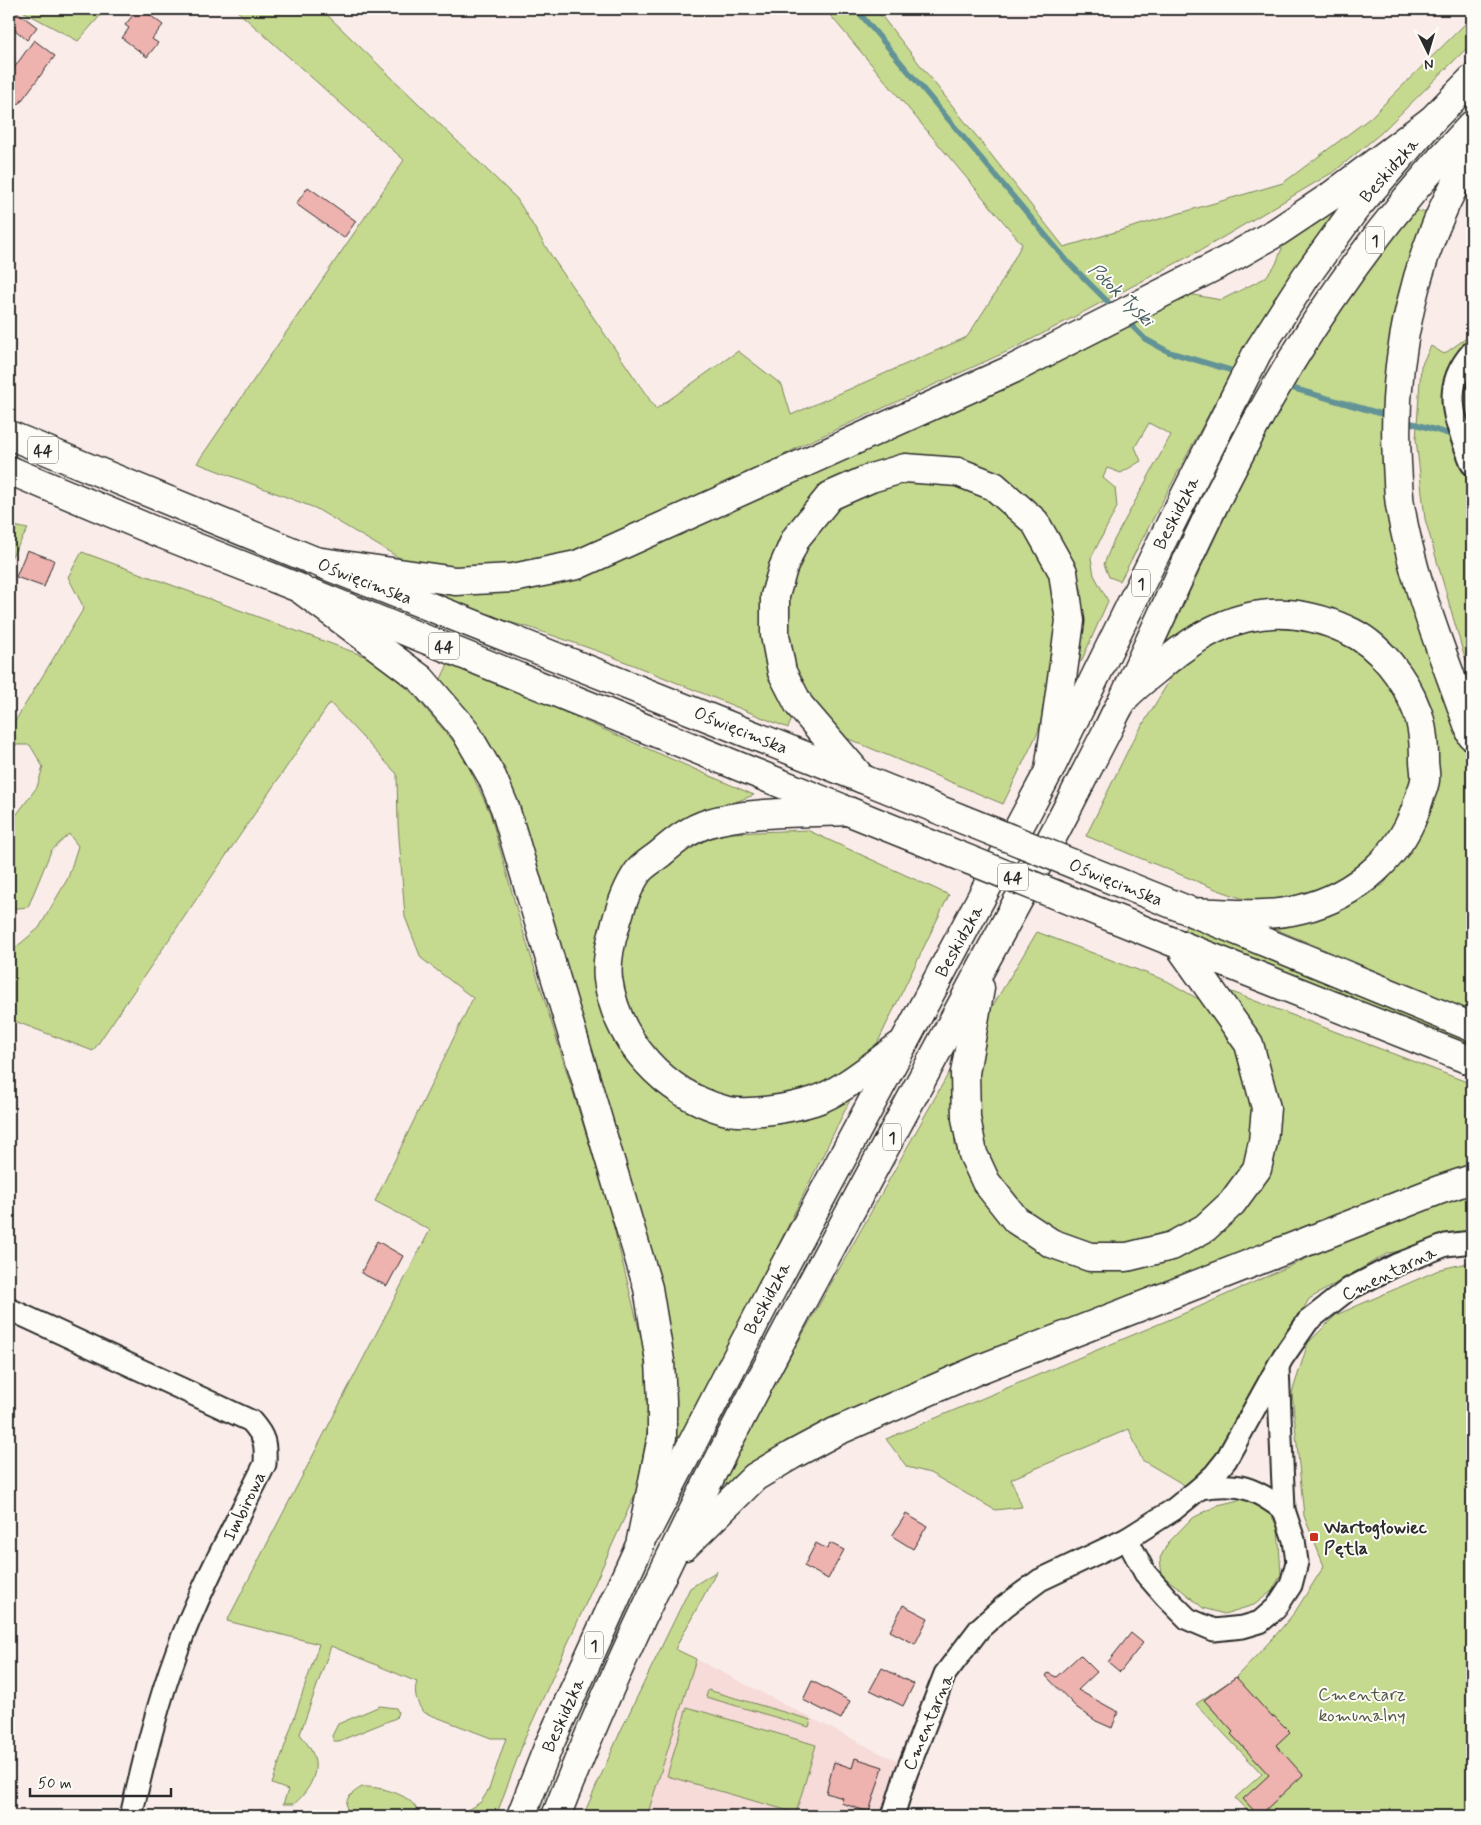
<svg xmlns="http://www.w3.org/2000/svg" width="1481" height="1825" font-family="Mynerve,sans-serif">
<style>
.built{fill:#f6dbd8}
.green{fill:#c6da8f;stroke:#78825d}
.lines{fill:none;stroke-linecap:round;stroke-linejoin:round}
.stream{stroke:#629396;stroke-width:5.5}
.building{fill:#eeb2af;stroke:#2b2b2b}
.minor-casing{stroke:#2b2b2b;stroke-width:25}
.primary-casing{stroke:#2b2b2b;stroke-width:31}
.trunk-casing{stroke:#2b2b2b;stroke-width:31}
.minor{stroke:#fdfcf7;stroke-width:21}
.primary{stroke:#fdfcf7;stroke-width:28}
.trunk{stroke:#fdfcf7;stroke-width:28}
.primary-bridge-casing{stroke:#2b2b2b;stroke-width:31;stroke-linecap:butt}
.trunk-bridge-casing{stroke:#2b2b2b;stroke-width:31;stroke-linecap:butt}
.primary-bridge{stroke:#fdfcf7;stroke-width:28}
.trunk-bridge{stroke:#fdfcf7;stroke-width:28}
.poi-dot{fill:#c8321e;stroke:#fdfcf7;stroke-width:2}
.labels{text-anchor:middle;stroke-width:4;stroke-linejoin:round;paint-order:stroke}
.shield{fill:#fdfcf7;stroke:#6a6a68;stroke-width:1}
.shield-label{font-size:16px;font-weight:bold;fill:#2b2b2b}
.street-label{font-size:18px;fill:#2b2b2b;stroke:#fdfcf7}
.poi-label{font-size:18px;font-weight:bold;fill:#2b2b2b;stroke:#fdfcf7;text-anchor:start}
.park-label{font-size:18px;fill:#525744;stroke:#fdfcf7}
.water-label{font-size:19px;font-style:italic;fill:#475f61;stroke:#fdfcf7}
</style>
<rect width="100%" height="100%" fill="#faede9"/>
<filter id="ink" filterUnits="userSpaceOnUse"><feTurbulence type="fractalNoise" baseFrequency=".02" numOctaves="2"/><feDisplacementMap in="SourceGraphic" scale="10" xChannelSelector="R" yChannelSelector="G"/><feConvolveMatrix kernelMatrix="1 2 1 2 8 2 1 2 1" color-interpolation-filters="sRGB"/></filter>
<g filter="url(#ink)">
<path class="built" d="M696 1659 884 1755 898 1760 882 1816H647Z"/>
<g class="green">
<path d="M19 9H106L78 41Z"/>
<path d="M235 9H321L517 199 552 257 656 409 738 351 782 385 791 415 967 337 996 292 1022 244 825 9H876L1064 247 1283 183 1370 118 1472 17V43L1381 133 1335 171 1203 249 1017 347 802 445 683 511 575 556 508 571 418 569 315 508 197 463 404 160Z"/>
<path d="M1332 207H1342L1237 361 1120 581 1109 577 1104 564 1113 542 1171 435 1149 423 1135 447 1141 461 1121 473 1107 468 1103 478 1115 488 1117 507 1091 558 1094 575 1108 601 1081 662 1075 660 1082 591 1066 549 1035 503 979 469 832 484 803 507 782 539 794 714 788 728 606 654 531 628 476 613 405 584H528L1183 293 1221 300 1265 278 1276 264 1284 243Z"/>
<path d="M1414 210 1431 214 1388 394 1423 623 1472 755V1011L1268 926 1315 917 1383 885 1419 837 1435 785 1398 658 1276 603 1163 648 1259 445 1353 287Z"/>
<path d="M1472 334V676L1463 652 1425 519 1416 439 1421 366 1431 346 1444 354Z"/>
<path d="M958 482 1005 509 1029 530 1055 577 1060 622 1053 676 1038 732 1003 804 844 737 807 702 788 654 784 598 807 539 847 500 899 483Z"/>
<path d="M9 525 28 529 9 561Z"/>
<path d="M82 552 375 660 413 694 461 750 490 813 519 918 609 1208 643 1345 650 1414 637 1490 525 1738 496 1816H457L481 1802 489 1789 506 1738H491L423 1712C417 1703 413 1692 417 1682L331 1646 300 1734C306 1742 314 1752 315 1762 317 1778 305 1795 294 1804H283L288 1790 272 1784 319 1644 227 1621 430 1230 375 1201 473 998 421 958 405 917 398 824 397 774 330 703 93 1051 9 1019V953L39 928 68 878 78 846 69 834 51 851 28 907 9 909V825L37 787 43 767 30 745H9V731L84 608 68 577Z"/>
<path d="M1305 623 1350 637 1381 669 1414 723 1418 776 1409 813 1347 883 1264 906 1218 890 1086 836 1131 744 1177 668 1244 627Z"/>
<path d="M449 662 754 795 711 811 617 887 620 1044 656 1092 703 1119 778 1123 852 1096 728 1348 678 1442 669 1440 674 1357 645 1245 522 816 490 745 439 683Z"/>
<path d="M807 830 949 895 875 1048 838 1077 786 1099 731 1100 671 1073 645 1042 620 997 618 954 626 910 659 864 707 834Z"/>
<path d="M1187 925 1472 1039V1050L1182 933Z"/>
<path d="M1037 932 1167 981 1200 1000 1230 1034 1249 1078 1258 1116 1249 1159 1220 1202 1190 1227 1130 1247 1088 1249 1036 1226 1009 1200 977 1143 973 1088 989 1012Z"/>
<path d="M1224 989 1472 1084V1170L731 1486 720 1482 951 1069 955 1087V1144L976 1192 1014 1237 1069 1263 1169 1255 1269 1166Z"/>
<path d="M1472 1189V1239L1388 1253 1309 1299 1219 1458 1191 1489 1142 1460 1129 1429 1011 1479 1022 1507 995 1510 930 1473 907 1467 886 1439 1192 1310 1388 1222Z"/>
<path d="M1472 1262V1816H1252L1235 1798 1262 1774 1196 1704 1236 1677 1275 1636 1295 1612 1324 1566 1304 1516 1292 1393 1308 1343 1336 1315 1441 1269Z"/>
<path d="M1243 1499 1268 1511 1278 1527 1281 1575 1272 1591 1254 1605 1224 1614 1203 1608 1179 1588 1162 1576 1160 1558 1168 1543 1191 1519 1218 1505Z"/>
<path d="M717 1571 675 1649 696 1659 647 1816H583L622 1728 690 1588Z"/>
<path d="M708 1690 811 1720 809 1727 706 1697Z"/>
<path d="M380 1706 396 1708 398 1712 396 1718 339 1741H334L332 1736 338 1724Z"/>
<path d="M687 1707 816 1745 796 1813 667 1776Z"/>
<path d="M362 1787C379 1786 418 1795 418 1816H350C341 1801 350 1794 362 1787Z"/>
</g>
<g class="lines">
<g class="stream">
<path d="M856 9 1068 262 1114 308"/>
<path d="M1126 320 1145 339 1169 352 1240 373"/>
<path d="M1285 386 1389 416"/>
<path d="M1405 421 1456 436"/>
</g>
</g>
<g class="building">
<path d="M9 9H13L37 27 27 40 9 25Z"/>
<path d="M138 9H142L163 25 152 39 158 43 147 57 122 38 129 28 125 25Z"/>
<path d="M34 40 55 56 19 104 9 97V75Z"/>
<path d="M308 187 356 221 344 238 296 204Z"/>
<path d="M27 550 54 560 44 587 16 577Z"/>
<path d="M377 1241 403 1256 387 1286 361 1273Z"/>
<path d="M906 1514 927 1526 913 1549 892 1536Z"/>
<path d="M816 1543 827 1549 830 1543 844 1550 828 1579 804 1566Z"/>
<path d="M903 1605 928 1618 915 1644 890 1631Z"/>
<path d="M1131 1633 1143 1643 1120 1672 1108 1662Z"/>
<path d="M1080 1655 1097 1672 1078 1690 1118 1712 1112 1728 1096 1721 1076 1707 1046 1676 1048 1673 1056 1677Z"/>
<path d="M882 1668 914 1684 903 1706 870 1690Z"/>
<path d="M1236 1677 1272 1717 1274 1716 1290 1732 1276 1745 1303 1775 1259 1816 1243 1799 1269 1775 1231 1734 1233 1732 1204 1700Z"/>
<path d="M812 1681 850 1701 841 1719 803 1700Z"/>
<path d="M855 1758 883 1767 869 1812 841 1803 843 1798 826 1793 834 1762 852 1768Z"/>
</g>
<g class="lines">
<defs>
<g id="minor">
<path d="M1472 352C1438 390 1457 424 1472 464"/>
<path d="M9 1309 251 1421C265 1437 266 1443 265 1464 235 1525 201 1586 177 1651 157 1705 144 1760 131 1816"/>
<path d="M1200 1488C1239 1482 1253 1487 1284 1510"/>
<path d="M1127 1539 1145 1573 1166 1597 1188 1619 1214 1630 1243 1627 1260 1622 1276 1608 1291 1585 1297 1562 1294 1540 1284 1510 1278 1367"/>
<path d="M893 1816 906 1774 945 1674 980 1628 1005 1606 1040 1580 1127 1539 1173 1510 1200 1488 1214 1475 1226 1460 1283 1357 1308 1321 1349 1289 1396 1265 1446 1245 1472 1242"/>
</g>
<g id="primary">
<path d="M1472 154C1416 246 1391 356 1397 463 1398 477 1398 491 1400 505 1413 585 1446 660 1472 736"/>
<path d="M314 594 839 807"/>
<path d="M1123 700C1175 587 1225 472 1289 365 1341 279 1403 197 1472 125"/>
<path d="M848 811C807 813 747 811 709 823 690 829 676 840 661 853 654 859 643 865 638 872 626 889 620 908 615 927 610 944 606 962 608 979 617 1042 664 1093 724 1110 746 1116 792 1108 814 1101 840 1093 876 1063 899 1046"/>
<path d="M1194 913 1472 1027"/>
<path d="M1178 944 1472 1061"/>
<path d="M647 1531 770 1293 1049 771 1162 541 1257 353 1305 278 1355 209 1432 120 1472 79"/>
</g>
<g id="trunk">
<path d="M9 435 315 561 863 779"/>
<path d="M9 470 157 532 299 588 421 679 464 729 492 777 505 808 648 1288 660 1361 662 1401V1437L640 1545 549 1745 521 1816"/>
<path d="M315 561 455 581 513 578 577 565 1013 369 1235 256 1277 232 1331 196 1432 120"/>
<path d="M860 776 799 705 782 672 775 635V596L783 568 796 538 830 496 871 478 905 468 958 472 994 486 1035 522 1063 572 1070 621 1049 771"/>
<path d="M980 988 965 1073 966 1118 973 1154 986 1182 1016 1220 1051 1243 1090 1257H1127L1172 1246 1205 1228 1232 1203 1257 1169 1263 1142 1266 1108 1249 1044 1178 944"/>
<path d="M685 1546 755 1477 792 1455 835 1432 980 1369 1439 1190 1472 1179"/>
<path d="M556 1816C671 1525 830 1254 976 978 1009 916 1044 855 1075 793 1086 772 1096 752 1107 731 1113 719 1118 706 1126 696 1135 687 1146 678 1156 670 1214 618 1274 596 1347 630 1379 644 1405 678 1417 711 1423 726 1424 744 1424 760 1424 767 1426 773 1425 780 1424 787 1421 793 1419 799 1404 854 1356 896 1301 909 1266 918 1227 913 1192 912"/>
</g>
</defs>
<use href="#minor" class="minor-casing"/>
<use href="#primary" class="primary-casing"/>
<use href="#trunk" class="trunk-casing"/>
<use href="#minor" class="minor"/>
<use href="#primary" class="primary"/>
<use href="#trunk" class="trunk"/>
<defs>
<path id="primary-bridge" d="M848 811 1178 944"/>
<path id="trunk-bridge" d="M863 779 1192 912"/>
</defs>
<use href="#primary-bridge" class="primary-bridge-casing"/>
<use href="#trunk-bridge" class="trunk-bridge-casing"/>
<use href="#primary-bridge" class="primary-bridge"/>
<use href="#trunk-bridge" class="trunk-bridge"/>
</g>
</g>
<rect class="poi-dot" x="1309" y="1532" width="10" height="10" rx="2.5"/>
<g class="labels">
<g class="shield">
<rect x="1366" y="226.5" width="18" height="27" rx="4"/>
<rect x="28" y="436.5" width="30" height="27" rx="4"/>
<rect x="1132" y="569.5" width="18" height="27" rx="4"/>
<rect x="429" y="632.5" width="30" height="27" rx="4"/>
<rect x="998" y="863.5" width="30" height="27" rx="4"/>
<rect x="883" y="1123.5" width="18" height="27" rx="4"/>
<rect x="585" y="1631.5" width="18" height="27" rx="4"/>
</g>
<g class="shield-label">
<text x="1375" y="246">1</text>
<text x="43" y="456">44</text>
<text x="1141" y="589">1</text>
<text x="444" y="652">44</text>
<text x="1013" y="883">44</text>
<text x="892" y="1143">1</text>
<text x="594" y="1651">1</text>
</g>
<g class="street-label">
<text transform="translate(1389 170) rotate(-49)" y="6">Beskidzka</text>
<text transform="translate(1176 513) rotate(-63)" y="6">Beskidzka</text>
<text transform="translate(365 581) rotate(21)" y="6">Oświęcimska</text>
<text transform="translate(741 730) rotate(22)" y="6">Oświęcimska</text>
<text transform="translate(1116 882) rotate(22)" y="6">Oświęcimska</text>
<text transform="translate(959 941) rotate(-61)" y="6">Beskidzka</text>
<text transform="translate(1389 1273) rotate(-26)" y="6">Cmentarna</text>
<text transform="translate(767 1298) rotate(-62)" y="6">Beskidzka</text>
<text transform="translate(244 1506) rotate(-64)" y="6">Imbirowa</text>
<text transform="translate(563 1715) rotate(-66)" y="6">Beskidzka</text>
<text transform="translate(928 1722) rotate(-67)" y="6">Cmentarna</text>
</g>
<g class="poi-label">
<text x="1324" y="1533">Wartogłowiec<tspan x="1324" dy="21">Pętla</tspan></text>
</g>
<g class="park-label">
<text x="1362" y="1700">Cmentarz<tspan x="1362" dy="21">komunalny</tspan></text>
</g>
<g class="water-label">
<text transform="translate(1122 294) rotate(44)" y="7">Potok Tyski</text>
</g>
</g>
<rect width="1481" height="1825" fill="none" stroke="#fdfcf7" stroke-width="30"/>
<rect x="15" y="15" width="1451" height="1795" fill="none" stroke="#2b2b2b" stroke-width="2" filter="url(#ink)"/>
<g transform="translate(1428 52) rotate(175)" stroke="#fdfcf7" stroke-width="4" paint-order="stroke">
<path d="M0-4L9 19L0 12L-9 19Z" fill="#2b2b2b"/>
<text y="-8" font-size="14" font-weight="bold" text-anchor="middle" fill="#2b2b2b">N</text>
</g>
<path d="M30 1788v8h141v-8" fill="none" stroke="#2b2b2b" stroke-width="2.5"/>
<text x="38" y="1788" font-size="15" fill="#2b2b2b" stroke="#fdfcf7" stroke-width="4" paint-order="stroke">50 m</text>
</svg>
